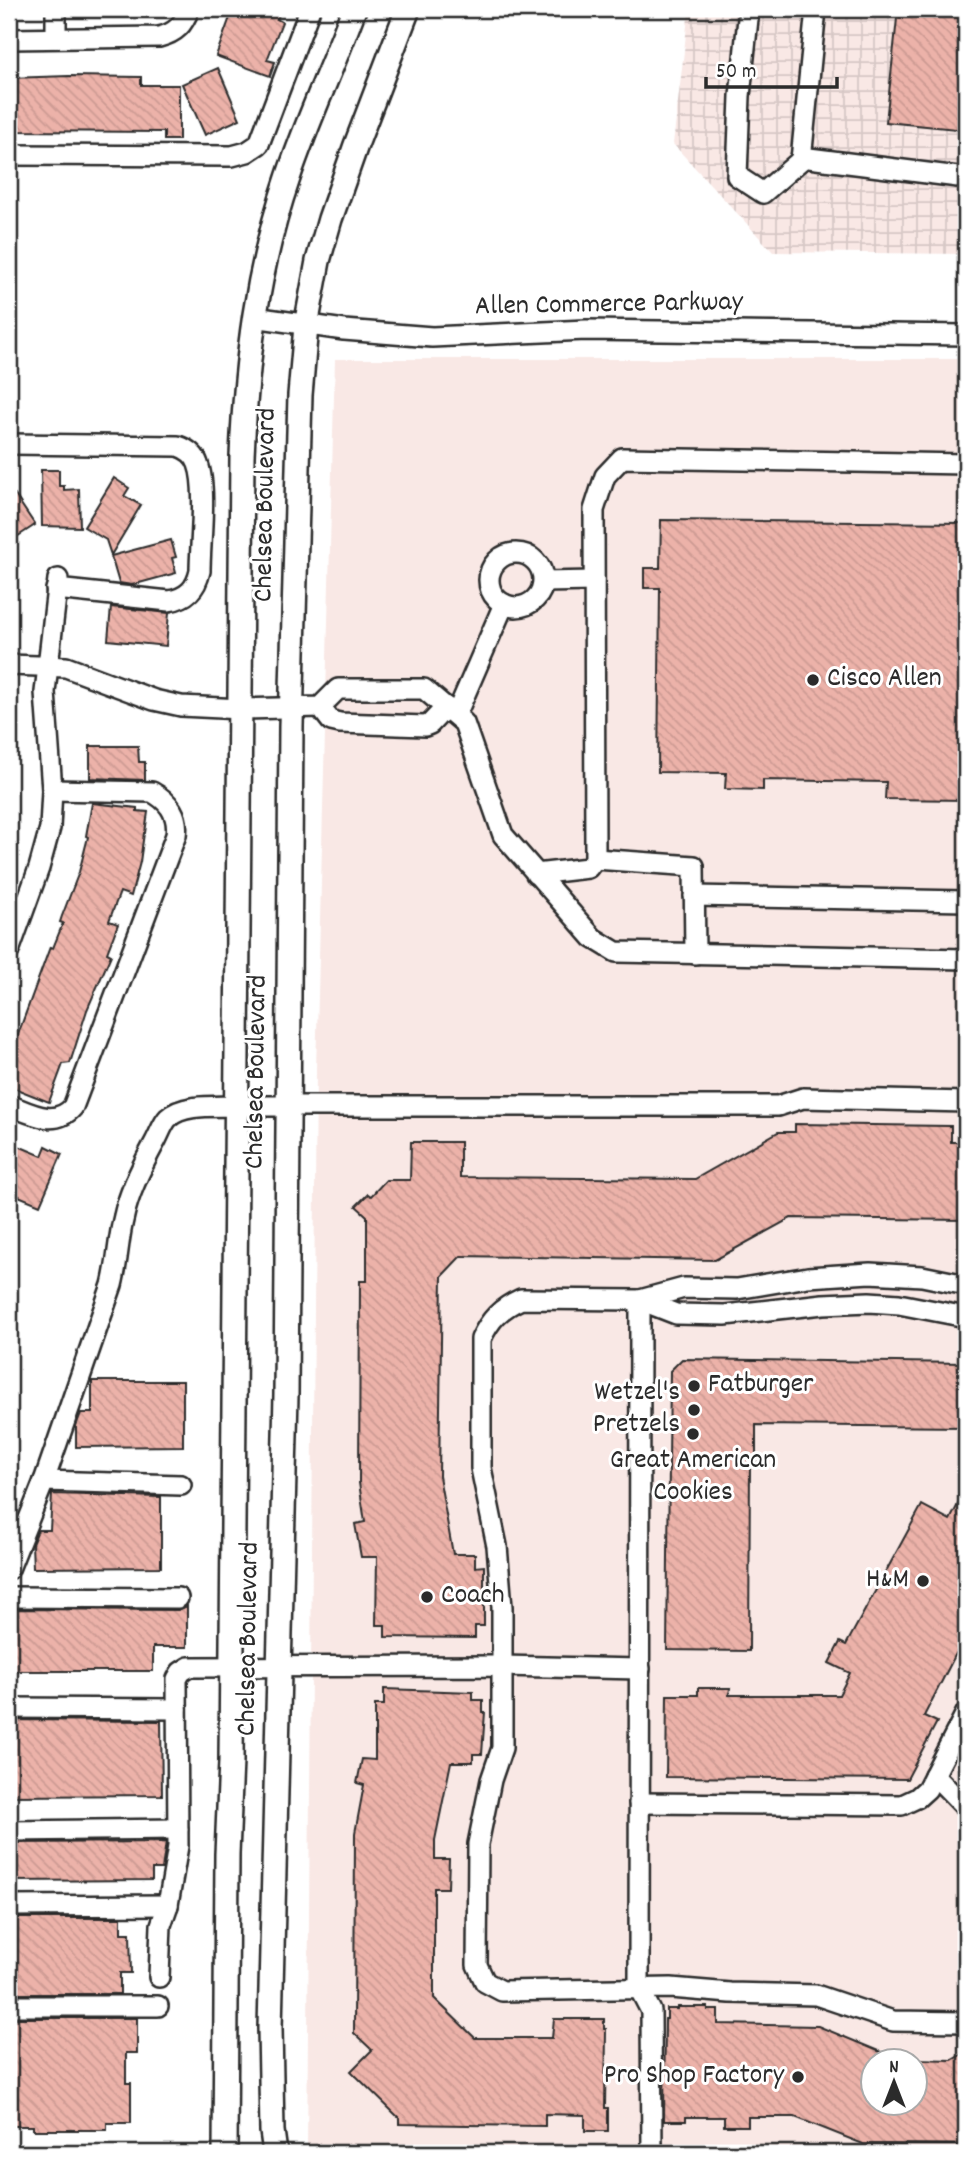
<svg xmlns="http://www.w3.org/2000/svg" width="975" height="2162" viewBox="0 0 975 2162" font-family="Dekko,sans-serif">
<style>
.built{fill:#f9e8e5;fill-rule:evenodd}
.industrial{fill:url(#industrial-grid)}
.building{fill:url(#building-back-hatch);stroke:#2b2b2b;stroke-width:2}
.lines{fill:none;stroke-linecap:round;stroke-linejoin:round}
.minor-casing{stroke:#2b2b2b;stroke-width:24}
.major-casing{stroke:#2b2b2b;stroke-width:28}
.minor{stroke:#fff;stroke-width:19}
.major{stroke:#fff;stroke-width:23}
.poi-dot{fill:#2b2b2b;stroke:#fff;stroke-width:2.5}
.labels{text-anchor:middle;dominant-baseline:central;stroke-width:6;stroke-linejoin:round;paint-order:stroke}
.street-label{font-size:28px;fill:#2b2b2b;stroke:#fff}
.poi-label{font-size:28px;fill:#2b2b2b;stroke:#fff;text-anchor:start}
</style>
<defs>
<pattern id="industrial-grid" width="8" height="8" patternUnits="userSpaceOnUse" patternTransform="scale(1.75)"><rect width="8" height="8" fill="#f9e8e5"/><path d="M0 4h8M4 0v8" fill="none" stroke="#d6c7c5"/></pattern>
<pattern id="building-back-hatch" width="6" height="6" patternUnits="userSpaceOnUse" patternTransform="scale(1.75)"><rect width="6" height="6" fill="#ecb2a9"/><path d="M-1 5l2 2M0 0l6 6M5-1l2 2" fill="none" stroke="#cb9992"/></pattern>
</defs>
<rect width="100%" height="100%" fill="#fff"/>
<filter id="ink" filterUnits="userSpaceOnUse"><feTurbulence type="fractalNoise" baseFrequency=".0143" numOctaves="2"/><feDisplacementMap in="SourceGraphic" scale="14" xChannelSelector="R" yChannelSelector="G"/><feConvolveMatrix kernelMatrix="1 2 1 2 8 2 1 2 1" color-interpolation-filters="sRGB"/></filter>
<g filter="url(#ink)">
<path class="built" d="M335,359H966V2153H307L316,1070ZM874,2060H916V2102H874Z"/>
<polygon class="industrial" points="689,9 966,9 966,254 773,252 673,144"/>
<g class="building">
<polygon points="233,9 282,9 277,19 282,22 267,60 275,62 270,76 216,56"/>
<polygon points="898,9 966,9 966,130 886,122"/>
<polygon points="218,68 240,119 205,135 182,84"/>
<polygon points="69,76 141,77 141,85 179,85 179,140 164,140 164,132 9,131 9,78"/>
<polygon points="41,470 59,470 59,486 64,486 64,490 79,489 80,527 42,526"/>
<polygon points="114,478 129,488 124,496 141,505 111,555 106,540 84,527"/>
<polygon points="9,486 35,525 9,542"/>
<polygon points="661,520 966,523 966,800 885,799 886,782 763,780 763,790 725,789 726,773 658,772 660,588 644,588 644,568 660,568"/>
<polygon points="171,540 176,557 172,558 176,573 132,585 119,583 111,556"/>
<polygon points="111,607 169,613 166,646 108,640"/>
<polygon points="90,746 138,746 139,762 145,762 145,780 90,778"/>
<polygon points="92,803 137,808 137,811 148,812 145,833 144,833 140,862 131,896 120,892 109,921 118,924 107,953 111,955 87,1010 70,1063 63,1064 49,1102 9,1086 9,1059 50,947 53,948 63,923 60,922 62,916 79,872 88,837 86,836"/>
<polygon points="795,1124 951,1126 951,1142 966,1142 966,1220 791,1218 715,1260 461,1256 442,1276 439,1476 453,1554 475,1554 475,1567 484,1566 484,1626 475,1626 475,1638 385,1637 385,1625 376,1625 377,1557 361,1557 355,1524 365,1522 359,1483 360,1281 367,1281 367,1216 356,1206 368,1194 371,1196 386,1180 410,1180 411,1142 460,1142 460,1177 695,1179 778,1132 795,1132"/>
<polygon points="9,1142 42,1156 46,1146 62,1154 40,1205 9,1192"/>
<polygon points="682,1359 966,1363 966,1427 756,1425 756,1461 750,1461 749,1651 667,1650 670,1371"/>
<polygon points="92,1381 183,1381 183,1446 76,1447 76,1426 81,1413 92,1413"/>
<polygon points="966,1489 966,1634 924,1716 937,1722 907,1779 666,1777 667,1695 698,1695 698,1688 730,1688 729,1695 839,1695 850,1673 829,1663 840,1642 846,1645 922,1505 950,1520"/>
<polygon points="52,1494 161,1497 161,1567 33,1568 32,1544 38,1530 50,1530"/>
<polygon points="187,1606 187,1647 153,1647 153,1671 9,1671 9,1609 178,1610"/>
<polygon points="384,1689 473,1692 473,1700 483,1700 483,1712 485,1712 482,1754 473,1754 473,1762 451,1762 435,1840 435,1859 449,1859 448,1888 434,1888 434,1998 475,2038 552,2038 554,2019 604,2019 604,2029 606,2029 605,2108 608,2108 608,2131 585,2131 585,2115 545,2114 545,2126 399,2124 399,2118 351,2071 372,2050 354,2033 355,1833 364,1785 357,1783 362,1759 375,1760 375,1705 384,1705"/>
<polygon points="9,1720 161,1721 162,1795 9,1796"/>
<polygon points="166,1842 162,1869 152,1869 152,1880 9,1881 9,1843"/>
<polygon points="9,1918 121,1918 121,1933 130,1933 131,1973 120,1973 120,1994 9,1994"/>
<polygon points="678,2007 708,2007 708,2010 718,2010 718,2024 818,2026 900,2060 873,2061 873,2103 915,2103 915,2059 952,2060 966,2052 966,2145 863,2144 795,2117 748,2117 748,2126 724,2126 724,2117 686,2117 686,2121 664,2121 665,2019 667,2019 667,2009 678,2009"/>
<polygon points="9,2018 137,2018 137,2053 126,2053 126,2083 131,2083 131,2123 107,2123 107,2130 33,2130 33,2126 9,2126"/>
</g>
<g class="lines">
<g class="minor-casing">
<g id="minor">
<polyline points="56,9 56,38"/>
<polyline points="749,9 740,96 737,176 763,193 801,160 816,9"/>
<path d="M9,39L159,37C176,33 183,25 189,9"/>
<polyline points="9,155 232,156 247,152 259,144 310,9"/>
<polyline points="801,157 966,178"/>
<polyline points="254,317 344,330 432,337 586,330 966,335"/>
<path d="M9,444L178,446C187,449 195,455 198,464C207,487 200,544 200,571C196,589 187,598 169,601L56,589"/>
<circle cx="516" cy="580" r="27"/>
<polyline points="544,582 594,581"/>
<polyline points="9,665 66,667 154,700 181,706 241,709 320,707 338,689 424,689 464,723 503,835 593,938 616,952 966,959"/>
<polyline points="320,707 331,721 340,723 425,726 430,724 446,707"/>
<polyline points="456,715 504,604"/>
<polyline points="595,859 694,866 695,954"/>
<polyline points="536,874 588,868 595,859 594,510 605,476 622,458 966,464"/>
<polyline points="694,896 966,901"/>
<polyline points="9,951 39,868 50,828 52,790 45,692 58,579"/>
<path d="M9,1105C30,1113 55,1128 73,1107L176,835C179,816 169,801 152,792L52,790"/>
<path d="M966,1285L922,1276L870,1273L808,1277L737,1289L684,1288L640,1300L521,1299C501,1308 490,1319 481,1339V1468L497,1546L502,1607V1748L491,1780L478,1844L477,1965L485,1982L502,1991L671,1988L730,1993L816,1995L893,2021L966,2022"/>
<polyline points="640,1300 639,1988 651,2011 652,2153"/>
<polyline points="640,1300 676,1314 725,1315 823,1304 869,1302 899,1304 966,1317"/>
<polyline points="44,1481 181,1485"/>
<path d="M9,1569L44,1481L112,1285C118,1262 118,1239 124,1216C129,1191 143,1164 155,1142C159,1135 163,1123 168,1118C184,1103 217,1107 236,1106H778L803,1098L966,1102"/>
<polyline points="9,1597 178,1598"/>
<polyline points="9,1708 177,1709"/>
<polyline points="934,1775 966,1808"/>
<polyline points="639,1803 902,1805 917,1798 927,1789 966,1713"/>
<polyline points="9,1831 178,1829"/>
<polyline points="9,1906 168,1905"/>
<polyline points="159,1977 161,1925 168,1905 178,1846 177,1679 181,1672 189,1667 501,1666 640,1669"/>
<polyline points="9,2006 158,2006"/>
</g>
</g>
<g class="major-casing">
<g id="major">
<path d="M225,2153L227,1854L231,1761L242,456C246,361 257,268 288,178C307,121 333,66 354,9"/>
<polyline points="275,2153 272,2131 270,2028 286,1395 291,726 300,395 306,326 318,261 330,219 356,145 408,9"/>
</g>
</g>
<use href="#minor" class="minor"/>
<use href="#major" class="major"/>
</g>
</g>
<g class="poi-dot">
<circle cx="813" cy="680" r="7"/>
<circle cx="694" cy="1386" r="7"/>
<circle cx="694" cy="1410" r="7"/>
<circle cx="693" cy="1434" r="7"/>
<circle cx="923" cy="1581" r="7"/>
<circle cx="427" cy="1597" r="7"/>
<circle cx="798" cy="2077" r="7"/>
</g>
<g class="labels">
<g class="street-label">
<text transform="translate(609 306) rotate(-1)">Allen Commerce Parkway</text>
<text transform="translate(267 505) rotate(-89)">Chelsea Boulevard</text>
<text transform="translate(258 1072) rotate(-89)">Chelsea Boulevard</text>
<text transform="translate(250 1639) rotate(-89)">Chelsea Boulevard</text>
</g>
<g class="poi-label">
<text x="827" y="680">Cisco Allen</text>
<text x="708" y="1386">Fatburger</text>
<text x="680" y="1394" text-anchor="end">Wetzel's<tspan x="680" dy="32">Pretzels</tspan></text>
<text x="693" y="1462" text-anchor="middle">Great American<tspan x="693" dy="32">Cookies</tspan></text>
<text x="909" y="1581" text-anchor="end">H&amp;M</text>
<text x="441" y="1597">Coach</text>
<text x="784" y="2077" text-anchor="end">Pro Shop Factory</text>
</g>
</g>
<rect width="975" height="2162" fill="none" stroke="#fff" stroke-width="35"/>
<rect x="18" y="18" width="940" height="2127" fill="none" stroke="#2b2b2b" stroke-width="2.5" filter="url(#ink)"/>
<g transform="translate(894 2082)"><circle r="33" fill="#ffffff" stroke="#aaaaaa" stroke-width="2"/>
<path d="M0-5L12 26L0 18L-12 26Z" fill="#2b2b2b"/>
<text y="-10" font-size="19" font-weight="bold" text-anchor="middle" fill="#2b2b2b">N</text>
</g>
<path d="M706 77v10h131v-10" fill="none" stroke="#2b2b2b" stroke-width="3.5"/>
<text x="716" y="77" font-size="21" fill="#2b2b2b" stroke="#ffffff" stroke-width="5" paint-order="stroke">50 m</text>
</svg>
